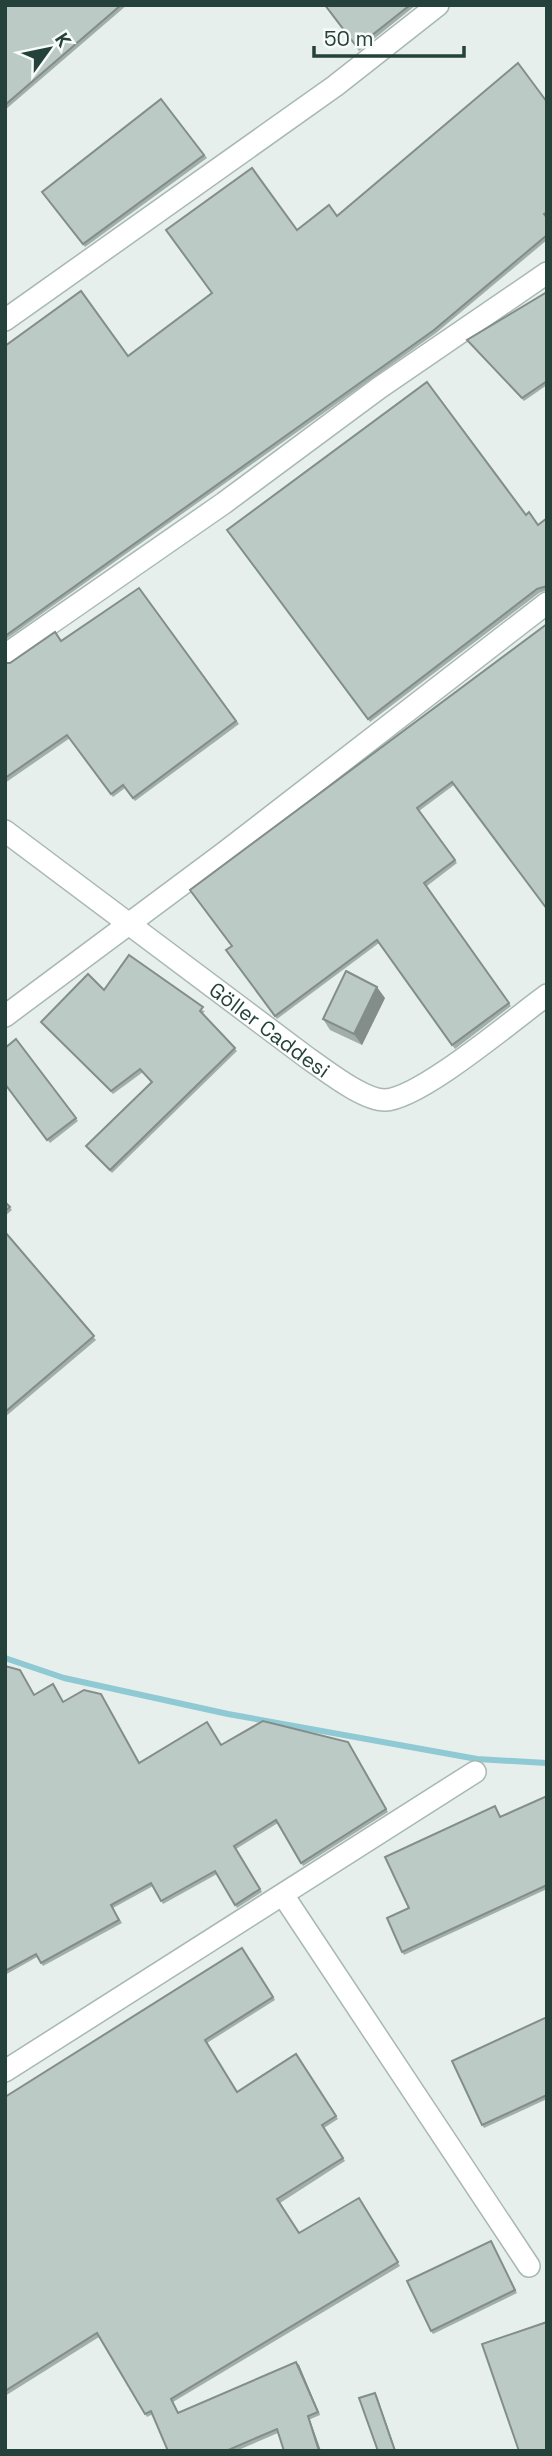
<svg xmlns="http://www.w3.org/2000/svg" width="552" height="2456" viewBox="0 0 552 2456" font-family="'Space Grotesk',sans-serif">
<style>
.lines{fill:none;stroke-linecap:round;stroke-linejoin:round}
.stream{stroke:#8ec9d4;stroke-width:6}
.street-casing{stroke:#a8b8b2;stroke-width:24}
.street{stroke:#fff;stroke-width:21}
.wall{fill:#a1aea9}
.shaded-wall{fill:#838d89}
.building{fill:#bbcac4;stroke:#838d89;stroke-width:2}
.labels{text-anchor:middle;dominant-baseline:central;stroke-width:5;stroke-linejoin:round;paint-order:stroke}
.street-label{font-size:21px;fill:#24423a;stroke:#f7fbf9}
</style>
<rect width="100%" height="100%" fill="#e6efeb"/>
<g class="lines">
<polyline class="stream" points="5,1658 64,1678 228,1714 477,1759 547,1763"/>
<g class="street-casing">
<g id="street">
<polyline points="5,320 335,86 438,5"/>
<polyline points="5,655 224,503 379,388 547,273"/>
<path id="s1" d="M5,831L309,1059C327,1071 363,1100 385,1100C420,1099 514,1019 547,995"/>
<polyline points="5,1016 224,853 547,603"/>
<polyline points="283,1895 529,2266"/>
<polyline points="5,2071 475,1772"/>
</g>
</g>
<use href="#street" class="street"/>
</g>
<g class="wall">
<polygon points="7,5 127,5 5,110 5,7"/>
<polygon points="324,5 416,5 359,51"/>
<polygon points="161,99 207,158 85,247 42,192"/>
<polygon points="547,102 547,240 436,333 5,640 5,346 128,356 297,230 337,216"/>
<polygon points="547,292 547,385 524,401 467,340"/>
<polygon points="526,515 538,525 547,518 547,590 539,593 370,722 227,530"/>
<polygon points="139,588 239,724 135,801 125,788 113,797 70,738 5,783 5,663 10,663 61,641"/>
<polygon points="547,624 454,785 419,811 457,863 427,886 511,1006 455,1049 379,943 277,1019 226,950 232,946"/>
<polygon points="104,990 205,1011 202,1014 237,1051 112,1173 86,1146 151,1082 143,1072 113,1094 41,1022"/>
<polygon points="385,998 362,1045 330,1030 323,1019"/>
<polygon points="16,1039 78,1121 50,1143 5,1084"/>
<polygon points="5,1202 12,1210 5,1216"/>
<polygon points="5,1232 96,1340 5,1417"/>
<polygon points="5,1666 34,1695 63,1701 140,1762 221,1744 348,1742 388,1812 303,1866 278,1823 236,1849 262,1892 237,1908 217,1874 163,1904 153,1886 113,1908 122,1923 43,1966 37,1957 5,1975"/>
<polygon points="547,1796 547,1889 404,1955 402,1952 409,1908 495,1806 501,1817"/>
<polygon points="242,1948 275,2000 207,2043 237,2092 296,2054 338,2119 324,2128 345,2161 280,2203 299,2233 359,2198 400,2266 173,2402 178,2412 299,2365 320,2415 236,2451 168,2451 153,2414 147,2417 145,2414 99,2337 5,2396 5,2097"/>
<polygon points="547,2017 547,2099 484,2128 482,2125"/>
<polygon points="491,2241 517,2293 433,2334 431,2331"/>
</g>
<g class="shaded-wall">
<polygon points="377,987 385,998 362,1045 354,1034"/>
<polygon points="296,2362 299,2365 320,2415 318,2412"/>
<polygon points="375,2393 377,2396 396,2451 395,2451"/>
<polygon points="308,2416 310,2420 321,2451 319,2451"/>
</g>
<g class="building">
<polygon points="7,5 121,5 5,105 5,7"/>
<polygon points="325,5 410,5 357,47"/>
<polygon points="518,63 547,102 547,212 544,214 547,218 547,235 434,330 5,636 5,346 81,291 128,356 212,293 166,230 252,168 297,230 329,205 337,216"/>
<polygon points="161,99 204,155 83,244 42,192"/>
<polygon points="547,292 547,381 522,398 467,340"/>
<polygon points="427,382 526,515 529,512 538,525 547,518 547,586 537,589 368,719 227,530"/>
<polygon points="139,588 236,721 133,798 123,785 111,794 67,735 5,778 5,663 10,663 55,632 61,641"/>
<polygon points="547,624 547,909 452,782 417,808 455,860 424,883 509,1003 452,1045 377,940 275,1016 226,950 232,946 190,890"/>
<polygon points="129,955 203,1007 200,1011 235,1048 110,1170 86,1146 152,1082 140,1069 111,1091 41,1022 88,974 104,990"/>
<polygon points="346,971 377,987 354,1034 323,1019"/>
<polygon points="16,1039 76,1118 47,1140 5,1084 5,1048"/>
<polygon points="5,1202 10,1207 5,1211"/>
<polygon points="5,1232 94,1336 5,1412"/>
<polygon points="5,1666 20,1670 34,1695 53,1684 63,1702 84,1690 101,1694 139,1763 207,1722 221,1745 263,1721 348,1742 386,1809 301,1863 276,1820 234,1846 260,1889 235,1905 215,1871 161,1901 151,1883 111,1905 119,1920 41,1963 36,1954 5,1971"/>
<polygon points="547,1796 547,1885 402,1952 387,1918 409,1908 385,1857 495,1806 500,1817"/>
<polygon points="242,1948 273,1997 205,2040 237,2092 296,2054 336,2116 322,2125 343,2158 277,2199 299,2233 359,2198 398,2262 171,2399 178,2413 296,2362 318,2412 308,2416 319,2451 284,2451 277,2429 228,2450 229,2451 168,2451 151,2411 145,2414 97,2333 5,2391 5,2097"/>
<polygon points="547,2017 547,2095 482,2125 452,2061"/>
<polygon points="491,2241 515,2290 431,2331 407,2281"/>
<polygon points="547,2322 547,2451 519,2451 482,2344"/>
<polygon points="375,2393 395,2451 378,2451 359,2398"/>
</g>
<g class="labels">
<g class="street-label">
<text stroke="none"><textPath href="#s1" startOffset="331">Göller Caddesi</textPath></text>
</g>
</g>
<rect width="552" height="2456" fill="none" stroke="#24423a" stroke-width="14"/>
<g transform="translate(49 49) rotate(57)" stroke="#f7fbf9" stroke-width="5" paint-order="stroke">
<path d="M0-5L12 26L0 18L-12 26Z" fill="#24423a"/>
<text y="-10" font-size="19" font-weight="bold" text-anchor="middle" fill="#24423a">K</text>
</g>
<path d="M314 46v10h150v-10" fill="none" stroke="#24423a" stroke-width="3.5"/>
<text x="324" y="46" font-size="21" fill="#24423a" stroke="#f7fbf9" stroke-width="5" paint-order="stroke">50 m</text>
</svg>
